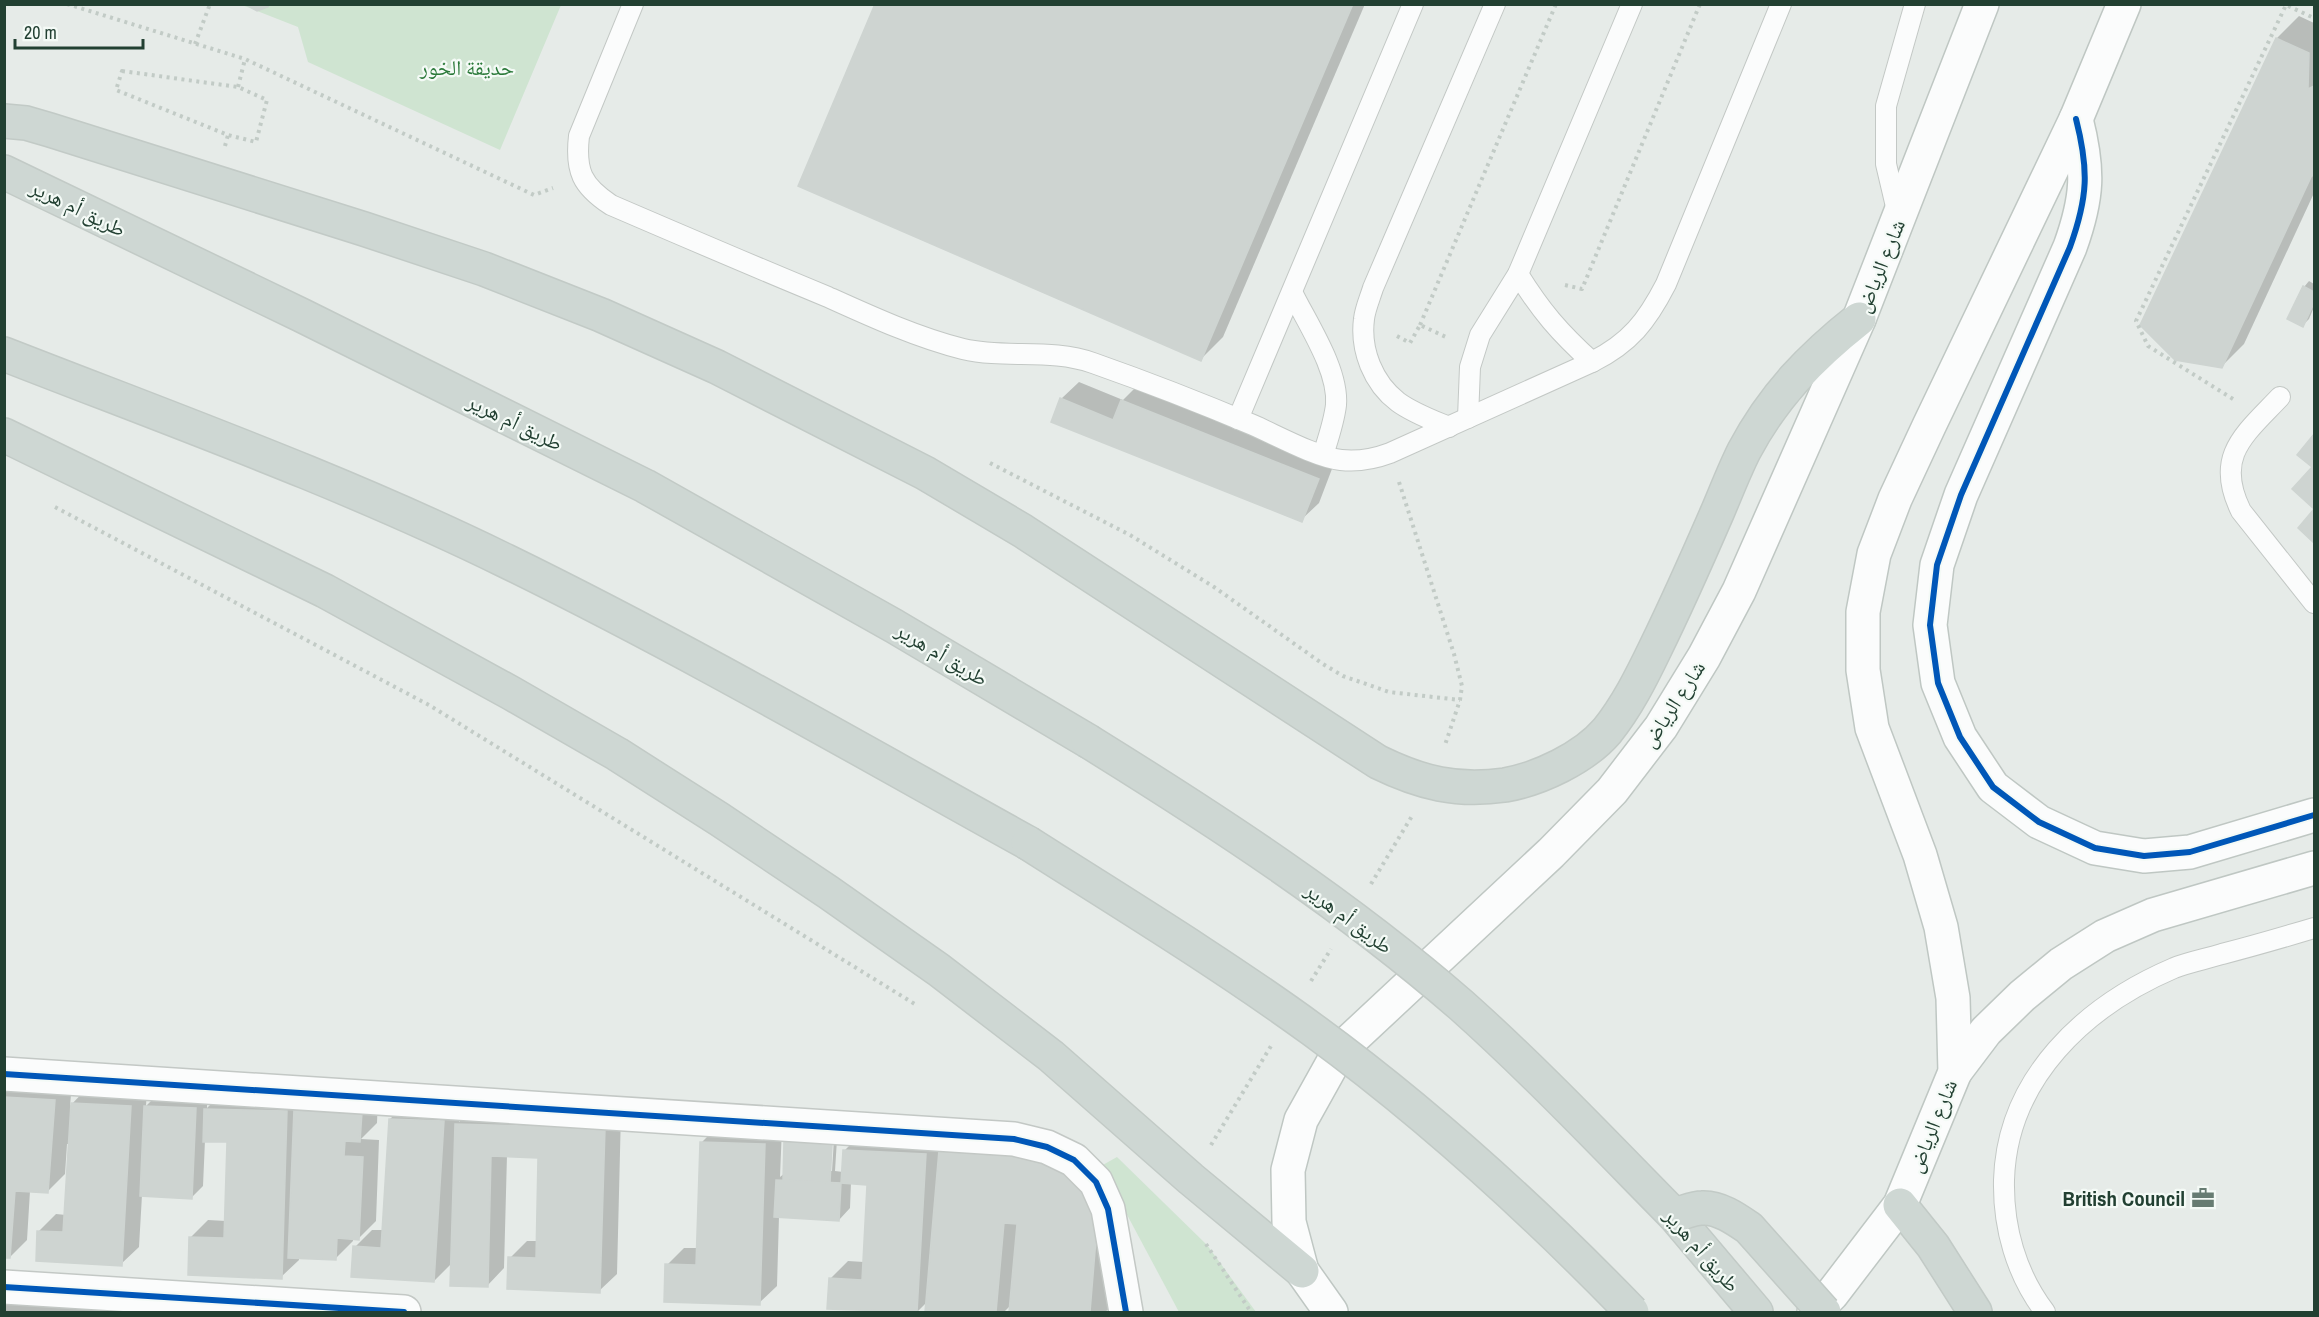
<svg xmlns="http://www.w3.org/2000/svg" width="2319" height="1317" viewBox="0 0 2319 1317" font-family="'Archivo Narrow','Noto Naskh Arabic',sans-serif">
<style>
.green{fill:#cfe4d1}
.shadow{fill:#0003}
.building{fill:#ced4d1;stroke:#ced4d1;stroke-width:1.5}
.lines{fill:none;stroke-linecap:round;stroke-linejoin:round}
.lane-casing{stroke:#c3c8c5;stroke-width:22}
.street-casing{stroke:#c3c8c5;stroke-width:36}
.secondary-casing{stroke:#bfc7c3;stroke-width:36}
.primary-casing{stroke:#c2cac6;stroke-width:36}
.path{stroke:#c2cbc6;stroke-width:4;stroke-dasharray:3 4.5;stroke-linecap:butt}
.lane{stroke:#fbfcfc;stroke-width:20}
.street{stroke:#fbfcfc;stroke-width:33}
.secondary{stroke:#fbfcfc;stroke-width:33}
.primary{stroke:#ced7d3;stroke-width:33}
.primary-bridge-casing{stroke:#c2cac6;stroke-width:36;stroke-linecap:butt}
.primary-bridge{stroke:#ced7d3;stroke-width:33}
.cycleway-casing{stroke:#f4faf6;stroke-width:10}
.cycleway{stroke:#0057b8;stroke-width:6}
.labels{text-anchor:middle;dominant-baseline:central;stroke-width:4.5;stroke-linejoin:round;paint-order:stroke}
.park-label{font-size:21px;fill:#2a7939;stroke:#f4faf6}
.street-label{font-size:21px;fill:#224032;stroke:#f4faf6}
.poi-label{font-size:21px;font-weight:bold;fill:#224032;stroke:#f4faf6;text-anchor:end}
</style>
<rect width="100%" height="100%" fill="#e6ebe8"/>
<g class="green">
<polygon points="242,5 561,5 500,150 308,62 298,27"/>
<polygon points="1117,1157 1207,1245 1256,1312 1179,1312 1101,1166"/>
</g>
<g class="shadow">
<polygon points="877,4 1365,4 1223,337 1201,359"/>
<polygon points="2299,16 2314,23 2314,193 2244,344 2222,366 2277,38"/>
<polygon points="2309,281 2314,284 2314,307 2309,319 2303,325 2304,287"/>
<polygon points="1079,382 1123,400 1140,383 1335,461 1319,503 1301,520 1061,399"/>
<polygon points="2314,437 2314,507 2294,489 2314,467 2299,454"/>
<polygon points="4,1079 72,1083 70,1106 89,1086 147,1089 146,1106 157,1095 207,1097 207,1108 223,1092 378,1095 377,1123 361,1139 379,1140 376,1221 359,1238 353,1238 353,1241 336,1258 299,1257 299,1260 281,1277 191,1237 208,1220 226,1221 229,1141 205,1140 203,1186 192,1197 142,1195 139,1247 121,1264 39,1231 56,1214 66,1215 70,1144 67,1144 65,1174 47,1192 30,1191 27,1240 10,1257 4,1257"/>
<polygon points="408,1102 460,1104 459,1122 474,1107 621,1112 617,1274 599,1291 510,1258 527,1241 537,1241 540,1156 507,1155 504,1268 487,1286 453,1262 434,1281 355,1247 372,1230 384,1230 390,1119"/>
<polygon points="719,1125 782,1127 780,1177 785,1173 786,1142 792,1136 831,1139 829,1171 832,1171 834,1139 837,1139 835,1171 843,1172 845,1150 862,1133 962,1128 1068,1138 1099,1160 1114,1181 1119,1204 1110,1308 1105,1312 1011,1312 1012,1304 1004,1312 927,1312 927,1302 917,1312 829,1308 831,1278 848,1261 864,1262 868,1183 851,1182 850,1208 839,1220 779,1216 777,1286 759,1303 667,1265 684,1248 698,1248 702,1142"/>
<polygon points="4,1295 137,1306 136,1312 140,1312 4,1312"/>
</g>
<g class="building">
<polygon points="245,4 269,4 268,7 257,11"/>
<polygon points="875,4 1353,4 1201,361 798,186"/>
<polygon points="2276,38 2309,53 2308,89 2314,86 2314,177 2312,175 2222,368 2175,360 2140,325"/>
<polygon points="2303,286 2314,292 2314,303 2303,327 2287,319"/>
<polygon points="1060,398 1113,420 1121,400 1319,479 1302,522 1051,422"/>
<polygon points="2314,434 2314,509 2292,489 2312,467 2297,455"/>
<polygon points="2314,509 2314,543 2298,528"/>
<polygon points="4,1097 55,1100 48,1193 15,1191 10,1258 4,1258"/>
<polygon points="71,1103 131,1106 122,1266 36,1261 37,1231 63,1232"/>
<polygon points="144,1106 196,1108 192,1199 140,1196"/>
<polygon points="204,1109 287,1111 282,1279 188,1275 189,1237 224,1238 227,1142 203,1142"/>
<polygon points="294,1109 362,1112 360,1142 345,1141 344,1156 363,1157 359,1240 337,1238 336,1260 288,1258"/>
<polygon points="389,1119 444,1121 434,1282 351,1277 353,1246 381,1248"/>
<polygon points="455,1124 605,1128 600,1293 507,1289 508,1257 536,1258 538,1158 491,1156 488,1287 450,1286"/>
<polygon points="784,1141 832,1144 830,1183 783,1180"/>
<polygon points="700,1142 765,1144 760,1305 664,1302 665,1264 696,1265"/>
<polygon points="843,1150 926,1154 917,1312 827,1309 829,1278 862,1280 867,1185 841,1183"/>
<polygon points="939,1150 1045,1159 1076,1183 1092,1203 1097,1227 1090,1312 1009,1312 1017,1224 1004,1223 996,1312 925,1312"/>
<polygon points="776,1180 841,1183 839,1221 774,1217"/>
</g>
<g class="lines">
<g class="lane-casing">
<g id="lane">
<path d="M633,4L579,136C575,171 582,186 611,205C683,236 755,267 828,297C870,316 918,338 963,349C1006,359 1051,348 1093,363C1147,382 1201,403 1253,425C1278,436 1316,457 1341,460C1359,462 1374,459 1390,453L1592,362C1630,343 1647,321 1666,284L1781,4"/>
<polyline points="1898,215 1886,164 1886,106 1915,4"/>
<path d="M1518,274C1541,311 1559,332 1592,362"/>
<path d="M1292,292C1307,323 1339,370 1336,405C1334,422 1328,439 1323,455"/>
<path d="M2280,397C2244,435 2214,456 2241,511L2314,603"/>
<polyline points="1468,418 1470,367 1480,335 1518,274 1632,4"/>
<polyline points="1238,419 1413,4"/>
<path d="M1449,427C1432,420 1413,413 1398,402C1373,383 1360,350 1364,319C1365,309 1370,298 1373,288L1495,4"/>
<path d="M2045,1312C2016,1274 2003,1227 2004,1180C2007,1078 2085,1006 2174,968C2189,962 2206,959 2222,954C2253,946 2284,937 2314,928"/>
</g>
</g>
<g class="street-casing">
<g id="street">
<polyline points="4,1074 1014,1139 1047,1147 1074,1160 1096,1182 1108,1209 1126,1312"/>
<polyline points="4,1287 404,1312"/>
</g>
</g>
<g class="secondary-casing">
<g id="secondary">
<path d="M2076,119C2089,170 2088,197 2070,247L1961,495L1937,565L1930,625L1938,683L1960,737L1993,787L2039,822L2095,848L2144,856L2190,852L2314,815"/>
<polyline points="1955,1072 1986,1031 2022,996 2061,964 2105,936 2153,915 2314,868"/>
<polyline points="1331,1312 1302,1271 1289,1222 1288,1170 1301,1120 1340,1050 1551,853 1612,791 1661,727 1704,657 1739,591 1859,319 1982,4"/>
<polyline points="1814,1312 1832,1294 1900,1205 1955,1072 1953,998 1941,927 1920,855 1872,728 1863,670 1863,612 1874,554 1895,499 1929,426 2076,119 2124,4"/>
</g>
</g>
<g class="primary-casing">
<g id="primary">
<path d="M4,121L26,123L50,130L364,229L484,269L601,315L717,367L925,473L1023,531L1378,762C1421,783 1457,792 1505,785C1539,779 1584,758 1607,731C1627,706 1641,678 1655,649C1677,604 1697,559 1717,513C1726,492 1734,471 1744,451C1773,396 1811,357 1859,319"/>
<polyline points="4,172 301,315 645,486 894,626 1088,741"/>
<path d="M4,354C173,420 343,481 506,561C684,648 855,747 1028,843"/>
<polyline points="4,435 325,591 511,693 617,754 719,819 828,892 939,970 1051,1056 1191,1179 1302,1271"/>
<polyline points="1900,1205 1933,1246 1975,1312"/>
<polyline points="1674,1215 1756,1312"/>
</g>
</g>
<g class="path">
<polyline points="67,4 245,59 534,195 553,188"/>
<polyline points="195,44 210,4"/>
<polygon points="122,71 238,87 267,100 256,142 228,135 116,90"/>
<polyline points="238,87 245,59"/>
<polyline points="225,146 228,135"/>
<polyline points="1565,285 1582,289 1700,4"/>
<polyline points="1420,325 1556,4"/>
<polyline points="1397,336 1410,343 1420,325 1446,337"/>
<polyline points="2233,399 2148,346 2136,321 2286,5 2314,18"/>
<polyline points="990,463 1130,535 1214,587 1323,664 1343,676 1389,692 1460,700"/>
<polyline points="1399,482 1454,654 1462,686 1460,700 1445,745"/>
<polyline points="55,507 429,705 918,1006"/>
<polyline points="1371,884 1412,816"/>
<polyline points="1311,981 1331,949"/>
<polyline points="1211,1145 1271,1046"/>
<polyline points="1206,1244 1251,1312"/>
</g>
<use href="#lane" class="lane"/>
<use href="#street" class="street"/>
<use href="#secondary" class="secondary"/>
<use href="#primary" class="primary"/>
<g class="primary-bridge-casing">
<g id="primary-bridge">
<path d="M1088,741C1217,821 1346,905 1461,1005C1535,1071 1604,1144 1674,1215C1683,1213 1693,1208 1702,1208C1719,1207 1736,1219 1749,1228L1824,1312"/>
<path d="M1028,843C1124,904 1221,963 1313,1030C1428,1114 1533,1210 1632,1312"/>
</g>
</g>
<use href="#primary-bridge" class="primary-bridge"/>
<g class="cycleway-casing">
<g id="cycleway">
<path d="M2076,119C2089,170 2088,197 2070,247L1961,495L1937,565L1930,625L1938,683L1960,737L1993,787L2039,822L2095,848L2144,856L2190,852L2314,815"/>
<polyline points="4,1074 1014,1139 1047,1147 1074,1160 1096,1182 1108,1209 1126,1312"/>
<polyline points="4,1287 404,1312"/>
</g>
</g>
<use href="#cycleway" class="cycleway"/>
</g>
<defs>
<g id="office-bare" transform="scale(1.8)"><path d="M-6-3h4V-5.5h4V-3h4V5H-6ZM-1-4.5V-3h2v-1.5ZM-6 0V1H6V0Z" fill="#677c72" stroke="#f4faf6" stroke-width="2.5" paint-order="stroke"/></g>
</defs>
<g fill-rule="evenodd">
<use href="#office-bare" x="2203" y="1198"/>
</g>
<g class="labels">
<g class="park-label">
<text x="467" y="67">حديقة الخور</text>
</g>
<g class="street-label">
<text transform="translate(78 208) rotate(26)">طريق أم هرير</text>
<text transform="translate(1880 266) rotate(-68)">شارع الرياض</text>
<text transform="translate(515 422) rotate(26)">طريق أم هرير</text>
<text transform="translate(942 654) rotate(31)">طريق أم هرير</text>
<text transform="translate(1673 704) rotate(-57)">شارع الرياض</text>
<text transform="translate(1349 918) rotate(37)">طريق أم هرير</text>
<text transform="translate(1932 1126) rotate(-68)">شارع الرياض</text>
<text transform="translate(1702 1250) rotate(49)">طريق أم هرير</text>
</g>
<g class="poi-label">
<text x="2185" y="1198">British Council</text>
</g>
</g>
<rect width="2319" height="1317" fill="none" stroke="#224032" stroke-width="12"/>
<path d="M15 39v9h128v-9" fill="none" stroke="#224032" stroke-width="3"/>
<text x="24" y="39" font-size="18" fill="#224032" stroke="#f4faf6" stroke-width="4.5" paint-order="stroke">20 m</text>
</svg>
